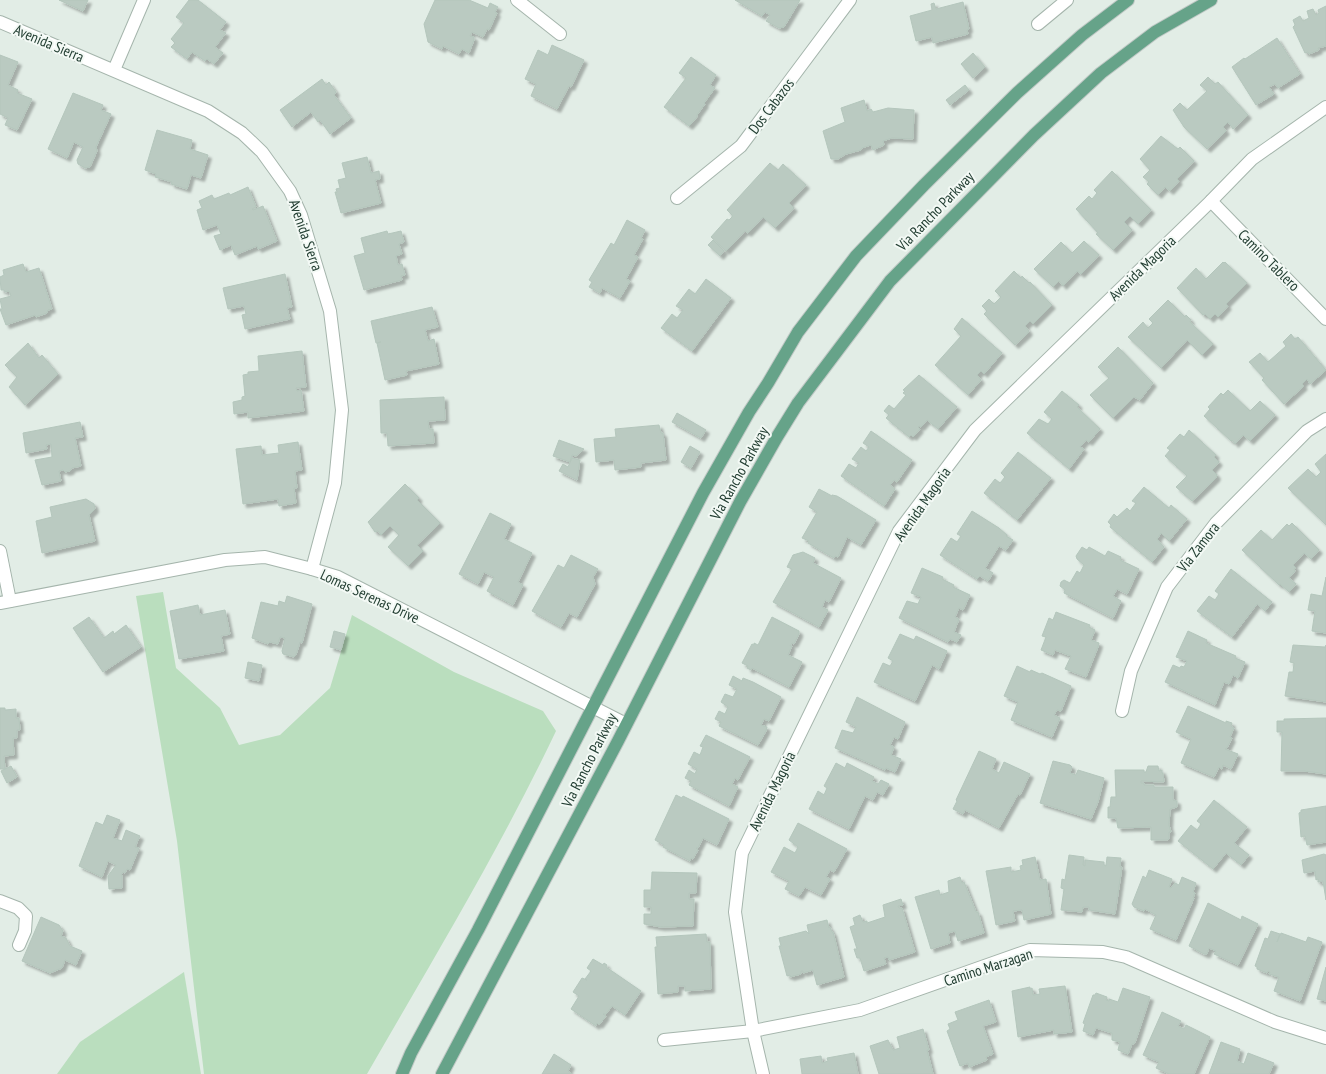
<svg xmlns="http://www.w3.org/2000/svg" width="1326" height="1074" viewBox="0 0 1326 1074" font-family="'PT Sans Narrow',sans-serif">
<style>
.green{fill:#badebe}
.building{fill:#bacac1;stroke:#b4c6bc;filter:url(#shadow)}
.lines{fill:none;stroke-linecap:round;stroke-linejoin:round}
.minor-casing{stroke:#a5b5ac;stroke-width:14}
.major-casing{stroke:#c1c9c6;stroke-width:14}
.minor{stroke:#fff;stroke-width:12}
.major{stroke:#66a389;stroke-width:12}
.labels{text-anchor:middle;dominant-baseline:central;stroke-width:4;stroke-linejoin:round;paint-order:stroke}
.street-label{font-size:15px;fill:#223e32;stroke:#f3f9f5}
</style>
<defs>
<filter id="shadow"><feDropShadow dx="3.5" dy="3.5" stdDeviation="1" flood-color="#0004"/></filter>
</defs>
<rect width="100%" height="100%" fill="#e2ede6"/>
<g class="green">
<path d="M163,592L176,668L220,708L239,745L280,735L330,688L352,615L454,672L543,711L556,731C500,849 432,961 367,1074H204L177,841L136,596Z"/>
<polygon points="184,972 201,1074 57,1074 80,1042"/>
</g>
<g class="building">
<polygon points="59,0 88,0 83,11"/>
<polygon points="189,0 198,0 226,22 220,30 226,33 215,47 223,53 214,64 207,59 205,61 192,52 187,59 171,47 175,43 171,39 184,23 176,17"/>
<polygon points="435,0 469,0 488,8 490,3 498,7 495,12 497,13 489,30 487,29 483,37 472,32 470,36 474,37 474,40 469,53 462,49 459,54 443,46 442,49 428,42 424,24"/>
<polygon points="735,0 800,0 784,27 779,28 766,21 770,15 765,12 762,16"/>
<polygon points="963,2 969,29 967,30 968,34 933,43 932,37 916,41 910,16 932,10 931,4 934,3 936,9"/>
<polygon points="1326,6 1326,46 1318,48 1319,50 1309,54 1308,52 1305,53 1293,27 1295,25 1293,20 1300,16 1303,21 1309,18 1307,11 1313,9 1316,15 1319,13 1318,10"/>
<polygon points="1277,38 1300,74 1278,88 1275,84 1269,87 1274,94 1256,105 1232,67 1244,58 1245,59"/>
<polygon points="552,45 584,60 571,87 569,86 557,109 531,96 536,84 525,79 538,50 548,55"/>
<polygon points="973,53 985,67 973,78 961,64"/>
<polygon points="0,55 18,62 8,85 18,90 17,93 32,99 17,130 5,125 8,118 0,114"/>
<polygon points="691,57 716,75 710,85 715,88 704,103 705,104 697,115 697,117 689,126 664,107 686,78 679,73"/>
<polygon points="1208,77 1215,84 1218,82 1248,115 1233,129 1228,122 1223,127 1226,131 1207,149 1184,127 1173,110 1180,103 1187,110 1207,91 1200,85"/>
<polygon points="322,79 326,85 329,82 336,92 334,95 351,118 330,134 320,120 318,122 311,112 292,127 280,110"/>
<polygon points="965,85 969,90 950,105 946,100"/>
<polygon points="73,93 103,105 101,110 111,114 96,147 97,151 90,167 85,168 78,164 77,160 83,147 74,142 67,158 48,149"/>
<polygon points="864,100 867,111 871,109 873,112 888,108 914,110 913,139 892,138 883,141 884,145 873,150 871,145 862,148 861,150 846,154 838,159 831,159 823,131 845,122 841,108"/>
<polygon points="157,130 192,140 190,149 208,155 201,178 191,175 187,189 171,184 172,182 155,177 156,174 145,170"/>
<polygon points="1161,136 1178,149 1180,147 1194,161 1177,179 1179,181 1170,191 1165,187 1158,195 1147,184 1149,182 1143,177 1150,170 1140,159"/>
<polygon points="367,157 371,173 379,171 380,179 375,180 381,203 341,213 335,192 337,192 336,189 340,188 338,180 346,178 342,163"/>
<polygon points="770,163 778,170 783,164 806,185 789,203 794,208 775,228 763,217 748,233 745,231 726,251 711,237 727,219 729,220 732,217 732,215 727,210"/>
<polygon points="1112,171 1151,210 1138,224 1130,216 1124,222 1132,230 1113,250 1096,234 1098,233 1076,209 1089,196 1092,199 1097,193 1094,190"/>
<polygon points="248,187 256,207 252,209 253,210 263,206 277,241 258,249 257,246 235,255 231,245 220,250 214,236 221,234 217,225 203,230 197,210 202,208 199,201 212,195 214,199 229,193 230,195"/>
<polygon points="627,220 645,230 641,238 643,239 634,255 638,257 626,279 630,281 620,298 602,288 600,293 589,287 592,282 589,280 611,243 614,245"/>
<polygon points="387,231 388,234 401,231 404,242 399,244 402,254 396,256 398,265 402,264 405,275 401,276 402,280 364,290 354,256 365,253 361,238"/>
<polygon points="713,240 724,251 720,256 708,245"/>
<polygon points="1084,241 1099,255 1081,274 1077,271 1063,286 1059,281 1053,287 1034,269 1061,242 1072,253"/>
<polygon points="1223,262 1224,263 1225,262 1247,283 1226,304 1228,306 1218,317 1215,314 1210,319 1205,314 1203,315 1177,288 1196,268 1206,279"/>
<polygon points="23,264 26,272 39,268 52,309 48,310 47,313 36,317 35,315 6,325 0,309 2,309 0,299 11,296 9,291 5,292 4,290 1,290 0,277 4,275 3,270"/>
<polygon points="1014,271 1021,278 1022,276 1029,283 1030,282 1052,305 1033,324 1030,321 1025,326 1029,331 1028,333 1015,345 984,314 987,311 982,306 989,299 994,304 1001,297 995,291"/>
<polygon points="285,274 292,307 287,308 290,319 245,329 242,315 246,314 244,306 228,309 223,288"/>
<polygon points="706,279 731,298 692,351 661,328 672,314 677,318 683,310 676,306 689,289 695,294"/>
<polygon points="1168,300 1185,317 1186,315 1191,320 1190,322 1213,344 1202,355 1187,340 1161,368 1128,337 1143,322 1148,328 1153,323 1149,319"/>
<polygon points="432,307 438,327 425,330 428,341 434,339 439,364 406,371 407,375 385,380 377,343 381,342 376,343 371,321"/>
<polygon points="962,318 1002,353 984,374 981,371 977,375 981,380 968,395 935,365 961,336 954,329"/>
<polygon points="1291,334 1295,339 1298,337 1326,370 1310,384 1307,379 1302,384 1304,386 1284,404 1262,380 1264,378 1249,362 1260,353 1268,362 1286,346 1283,342"/>
<polygon points="28,343 39,358 42,355 58,374 25,405 9,387 17,377 5,365"/>
<polygon points="1118,347 1153,383 1140,400 1134,397 1113,418 1090,395 1109,378 1098,367"/>
<polygon points="302,351 306,387 296,388 297,391 301,390 304,411 248,418 248,412 234,414 233,402 242,400 242,397 245,396 243,375 248,374 248,372 259,371 258,356"/>
<polygon points="919,375 957,407 938,429 927,420 921,427 919,426 918,427 920,429 913,437 911,435 909,437 886,418 889,415 884,411 889,405 894,409 906,395 903,393 905,391 903,390"/>
<polygon points="1228,390 1250,411 1260,401 1275,415 1250,441 1243,435 1235,444 1232,440 1231,441 1204,416 1210,409 1208,407 1221,393 1223,395"/>
<polygon points="1062,391 1079,405 1077,407 1100,429 1089,442 1086,440 1080,447 1084,449 1069,469 1027,433 1039,419 1048,424 1052,419 1044,412"/>
<polygon points="444,397 445,420 428,421 429,429 433,429 434,443 388,446 387,433 381,433 380,400"/>
<polygon points="677,413 706,430 701,438 672,422"/>
<polygon points="80,422 83,437 75,438 81,466 72,468 70,471 65,472 63,470 59,471 61,481 42,485 35,460 52,457 51,444 46,445 47,449 26,453 23,433"/>
<polygon points="659,425 661,433 663,433 666,460 641,463 641,467 615,470 614,460 596,462 594,439 616,437 615,429"/>
<polygon points="1189,430 1216,455 1214,457 1219,462 1212,470 1217,475 1216,478 1192,501 1176,487 1187,476 1165,456 1170,450 1167,448 1180,434 1184,437"/>
<polygon points="871,431 912,460 897,482 894,480 890,485 895,489 884,506 841,476 849,464 856,468 859,463 852,459 861,447 866,451 869,447 863,443"/>
<polygon points="559,440 584,449 576,456 572,455 570,462 553,456"/>
<polygon points="298,442 302,470 295,471 297,488 294,488 296,503 279,506 278,499 243,504 236,449 261,446 262,455 279,453 278,445"/>
<polygon points="690,446 700,452 691,468 681,462"/>
<polygon points="1018,452 1051,478 1017,520 984,493 995,479 1000,483 1005,477 1001,473"/>
<polygon points="1326,454 1326,525 1288,488 1308,469 1316,477 1321,472 1315,464"/>
<polygon points="572,458 580,460 577,480 559,471 563,464 568,467"/>
<polygon points="405,484 419,498 417,500 440,523 417,545 423,551 408,566 388,547 399,535 390,526 381,535 378,531 375,532 368,522"/>
<polygon points="1144,487 1169,508 1171,505 1187,519 1169,541 1161,533 1157,539 1164,547 1152,562 1110,527 1111,525 1108,522 1114,514 1117,517 1127,508 1130,511 1136,503 1132,501"/>
<polygon points="819,489 832,496 832,495 837,496 876,520 861,545 847,537 838,557 835,556 834,558 808,543 809,541 802,538 817,512 809,507"/>
<polygon points="86,499 94,504 95,509 89,515 95,541 42,553 36,521 52,517 50,507"/>
<polygon points="972,511 999,528 1007,535 1006,536 1013,540 1006,550 999,546 985,568 993,573 988,581 980,576 977,579 940,555 951,538 957,542 961,536 957,534"/>
<polygon points="490,513 511,524 504,539 532,553 518,582 523,585 513,605 487,591 494,577 484,572 478,584 459,574"/>
<polygon points="1292,523 1319,550 1311,559 1304,553 1293,565 1296,568 1294,569 1295,571 1289,578 1296,584 1289,592 1280,584 1279,585 1242,550 1261,530 1272,540 1287,524 1289,526"/>
<polygon points="1082,547 1087,550 1089,547 1105,556 1108,551 1121,557 1120,560 1139,569 1127,594 1117,589 1113,596 1121,601 1113,618 1064,593 1065,590 1060,586 1061,582 1064,580 1070,583 1077,571 1080,573 1084,565 1077,559 1076,556"/>
<polygon points="803,552 815,558 813,563 841,578 829,602 825,600 822,607 828,610 819,627 773,602 792,569 787,567 793,555"/>
<polygon points="571,555 598,569 593,577 595,584 577,617 569,613 561,627 532,611 558,565 564,568"/>
<polygon points="922,568 943,577 942,579 954,585 953,587 970,595 963,610 959,608 955,617 959,619 954,632 961,635 957,642 950,639 948,642 899,618 907,601 918,604 921,597 911,593"/>
<polygon points="1231,569 1272,602 1265,611 1257,604 1232,637 1197,611 1209,596 1215,600 1219,594 1215,591"/>
<polygon points="1326,577 1326,633 1312,631 1315,611 1308,610 1311,594 1322,596"/>
<polygon points="287,596 312,604 302,643 300,642 296,655 294,657 283,654 282,651 285,638 280,637 278,644 270,642 268,644 252,638 261,602 278,606 279,601 285,603"/>
<polygon points="198,605 200,615 225,610 230,634 221,636 224,651 179,659 170,611"/>
<polygon points="1056,612 1090,625 1089,627 1095,630 1091,640 1099,643 1098,647 1086,677 1065,669 1071,656 1055,650 1053,655 1041,650 1046,637 1042,636 1049,618 1053,620"/>
<polygon points="89,617 104,638 113,631 114,634 126,625 141,647 103,672 73,628"/>
<polygon points="772,617 799,631 799,634 794,644 792,643 790,646 792,646 788,655 802,662 789,687 752,668 751,670 747,668 748,666 742,663 752,644 754,645 754,643 758,645"/>
<polygon points="334,631 345,634 341,650 330,647"/>
<polygon points="1188,631 1207,640 1206,643 1236,656 1235,658 1245,662 1238,678 1233,675 1229,684 1224,682 1215,705 1165,682 1173,665 1180,668 1181,666 1184,667 1187,661 1176,657"/>
<polygon points="900,634 914,640 916,636 947,651 939,669 932,665 915,701 874,682 883,663 890,666 893,661 888,658"/>
<polygon points="1293,645 1325,647 1326,645 1326,702 1285,696 1289,672 1293,672 1294,663 1290,662"/>
<polygon points="248,662 262,665 259,681 245,678"/>
<polygon points="1017,666 1030,672 1031,670 1040,674 1042,673 1071,686 1061,711 1057,710 1054,715 1060,718 1052,737 1011,720 1018,702 1004,696"/>
<polygon points="733,676 742,681 743,678 753,682 781,697 769,721 764,719 761,725 767,727 766,731 758,745 719,726 721,722 715,719 719,711 725,714 728,707 721,702 725,694 733,697 737,689 729,685"/>
<polygon points="857,697 905,722 898,739 894,737 890,745 894,747 891,755 901,759 895,772 886,768 885,770 835,748 842,730 853,733 856,727 846,722"/>
<polygon points="1188,706 1226,723 1226,721 1232,723 1231,726 1234,728 1230,737 1232,738 1227,748 1225,749 1238,754 1231,769 1223,765 1222,769 1219,767 1214,777 1181,763 1191,739 1176,732"/>
<polygon points="0,708 5,708 5,710 16,709 16,718 19,718 20,730 17,730 17,738 13,738 14,755 4,756 5,769 0,769"/>
<polygon points="1326,718 1326,774 1304,771 1281,771 1282,732 1277,732 1277,721 1284,721 1284,719"/>
<polygon points="706,735 750,757 738,780 735,778 732,784 738,787 729,806 689,785 691,781 685,778 689,770 695,774 697,769 688,764 694,752 700,755 703,747 700,746"/>
<polygon points="979,751 996,759 992,769 999,773 1004,762 1030,774 1020,795 1018,794 999,828 965,810 963,814 953,809 957,801 956,800"/>
<polygon points="1053,761 1070,765 1072,767 1070,773 1076,775 1078,770 1104,778 1098,802 1091,819 1040,803"/>
<polygon points="836,763 845,768 847,763 874,777 872,781 878,784 881,780 889,784 883,795 877,792 873,800 865,796 849,829 809,809 818,791 824,795 827,788 824,786"/>
<polygon points="11,766 17,777 7,783 1,771"/>
<polygon points="1148,766 1158,766 1159,771 1162,770 1162,773 1163,773 1164,782 1141,781 1141,783 1144,783 1144,785 1154,785 1154,787 1173,787 1173,800 1177,801 1177,807 1170,809 1169,825 1171,832 1169,832 1169,839 1167,840 1151,840 1151,827 1118,828 1116,818 1108,818 1108,807 1110,807 1111,797 1116,797 1115,770 1144,770 1144,772 1146,772"/>
<polygon points="676,795 682,798 683,796 729,819 717,845 703,838 698,848 696,848 698,850 693,859 691,858 690,861 663,847 664,845 655,840"/>
<polygon points="1214,800 1247,827 1234,843 1249,855 1241,865 1226,853 1213,869 1178,841 1191,825 1197,830 1201,824 1197,821"/>
<polygon points="1326,806 1326,842 1307,845 1305,836 1301,837 1299,813 1301,812 1301,810"/>
<polygon points="107,815 120,820 113,838 122,841 126,830 140,836 135,847 139,848 130,870 127,869 125,873 123,872 121,875 122,875 122,888 109,889 108,876 116,865 108,861 102,877 79,866 96,822 103,825"/>
<polygon points="798,823 847,849 834,872 830,870 826,877 830,879 821,895 805,887 799,896 785,889 789,881 771,872 784,847 795,853 798,847 789,840"/>
<polygon points="1324,854 1326,855 1326,900 1323,881 1318,882 1318,879 1316,880 1315,871 1304,873 1302,860"/>
<polygon points="1069,855 1084,857 1083,865 1085,866 1085,860 1104,862 1104,865 1106,866 1107,857 1121,858 1120,867 1122,867 1115,914 1089,910 1089,907 1083,907 1082,912 1061,910 1064,889 1061,888 1062,879 1065,880"/>
<polygon points="1035,857 1040,880 1046,879 1051,914 1024,920 1022,910 1013,911 1015,921 996,925 986,871 1011,867 1011,872 1021,870 1020,866 1023,865 1022,860"/>
<polygon points="1149,870 1172,879 1169,887 1171,888 1175,883 1179,885 1182,877 1196,883 1193,892 1195,893 1193,898 1194,898 1176,940 1150,929 1156,915 1145,909 1144,911 1134,907 1132,904 1143,876 1146,878"/>
<polygon points="652,872 697,873 696,893 689,893 689,899 694,899 693,926 661,927 644,924 644,914 651,914 651,907 644,907 644,890 651,890"/>
<polygon points="960,877 962,883 964,882 976,912 978,912 984,933 958,941 955,931 948,933 950,943 931,949 915,897 939,890 940,895 949,892 948,881"/>
<polygon points="901,899 903,905 898,906 899,908 902,908 915,952 889,960 888,957 884,958 886,964 864,971 860,958 857,958 854,949 857,949 850,927 855,925 853,918 860,915 863,922 867,921 867,923 885,917 883,905"/>
<polygon points="1208,903 1241,920 1242,916 1258,924 1238,965 1214,954 1216,951 1209,948 1207,954 1204,954 1189,946"/>
<polygon points="41,917 59,925 63,931 61,936 66,938 70,946 82,951 76,965 65,960 62,968 50,973 22,961"/>
<polygon points="827,920 829,928 830,927 832,932 833,932 844,977 817,985 813,970 803,973 803,971 801,971 801,974 790,977 790,975 787,976 779,946 781,946 779,938 806,931 809,934 807,925"/>
<polygon points="1271,931 1280,934 1277,942 1281,933 1306,942 1308,937 1322,942 1300,1001 1274,991 1279,977 1269,974 1270,972 1268,971 1267,973 1257,969 1257,967 1255,966 1265,938 1268,939"/>
<polygon points="706,934 707,942 710,942 711,989 685,991 685,986 678,986 678,992 658,994 655,947 657,947 656,937"/>
<polygon points="593,959 603,965 604,963 607,965 606,967 641,991 625,1015 612,1006 606,1014 603,1014 606,1016 599,1025 597,1023 596,1026 571,1009 579,996 573,992 582,978 587,980 585,979 591,971 587,968"/>
<polygon points="1326,967 1326,1001 1317,999"/>
<polygon points="1065,986 1072,1032 1054,1034 1054,1030 1018,1037 1012,991 1030,987 1030,989 1032,988 1033,995 1040,994 1039,989"/>
<polygon points="1123,988 1150,997 1136,1040 1134,1044 1132,1044 1128,1054 1118,1050 1120,1042 1112,1040 1112,1033 1096,1028 1093,1035 1083,1031 1085,1024 1083,1023 1093,995 1095,995 1096,993 1107,997 1106,1000 1109,1001 1109,999 1118,1002"/>
<polygon points="989,1000 996,1022 983,1026 993,1054 986,1057 987,1060 969,1067 968,1063 960,1066 947,1031 950,1029 948,1024 958,1020 955,1012"/>
<polygon points="1162,1012 1181,1021 1178,1026 1184,1029 1186,1025 1210,1037 1194,1074 1169,1074 1156,1068 1159,1062 1143,1055"/>
<polygon points="923,1029 929,1050 927,1050 933,1074 879,1074 870,1046 888,1040 893,1050 900,1048 897,1037"/>
<polygon points="1221,1042 1240,1049 1237,1061 1244,1064 1248,1053 1274,1063 1269,1074 1209,1074"/>
<polygon points="854,1053 858,1074 802,1074 800,1059 821,1056 822,1063 828,1061 827,1058"/>
<polygon points="554,1054 571,1065 568,1071 572,1074 542,1074"/>
</g>
<g class="lines">
<g class="minor-casing">
<g id="minor">
<polyline points="517,0 560,34"/>
<polyline points="0,22 208,111 242,133 262,152 290,191 301,215 330,311 342,410 335,483 312,569"/>
<polyline points="1038,24 1067,0"/>
<polyline points="114,70 144,0"/>
<polyline points="677,198 741,146 850,0"/>
<polyline points="1211,201 1326,319"/>
<polyline points="0,551 10,601"/>
<polyline points="0,603 225,560 265,557 312,569 338,577 626,724"/>
<polyline points="1122,711 1131,671 1167,587 1216,523 1307,431 1326,419"/>
<polyline points="0,901 18,908 26,916 25,931 19,945"/>
<polyline points="664,1040 753,1031 860,1010 1030,950 1103,952 1126,957 1275,1022 1326,1038"/>
<polyline points="763,1074 753,1031 735,912 742,853 899,531 975,430 1211,201 1252,159 1326,107"/>
</g>
</g>
<g class="major-casing">
<g id="major">
<polyline points="402,1074 411,1053 478,930 703,493 749,412 768,383 798,332 856,256 924,185 1017,93 1082,35 1128,0"/>
<polyline points="442,1074 618,741 740,502 777,437 798,403 890,281 1034,135 1101,73 1155,32 1211,0"/>
</g>
</g>
<use href="#minor" class="minor"/>
<use href="#major" class="major"/>
</g>
<g class="labels">
<g class="street-label">
<text transform="translate(49 43) rotate(23)">Avenida Sierra</text>
<text transform="translate(771 106) rotate(-53)">Dos Cabazos</text>
<text transform="translate(935 211) rotate(-46)">Via Rancho Parkway</text>
<text transform="translate(306 235) rotate(71)">Avenida Sierra</text>
<text transform="translate(1269 260) rotate(45)">Camino Tablero</text>
<text transform="translate(1142 268) rotate(-44)">Avenida Magoria</text>
<text transform="translate(739 473) rotate(-61)">Via Rancho Parkway</text>
<text transform="translate(922 504) rotate(-55)">Avenida Magoria</text>
<text transform="translate(1198 547) rotate(-52)">Via Zamora</text>
<text transform="translate(370 596) rotate(25)">Lomas Serenas Drive</text>
<text transform="translate(589 760) rotate(-63)">Via Rancho Parkway</text>
<text transform="translate(772 791) rotate(-64)">Avenida Magoria</text>
<text transform="translate(988 967) rotate(-18)">Camino Marzagan</text>
</g>
</g>
</svg>
